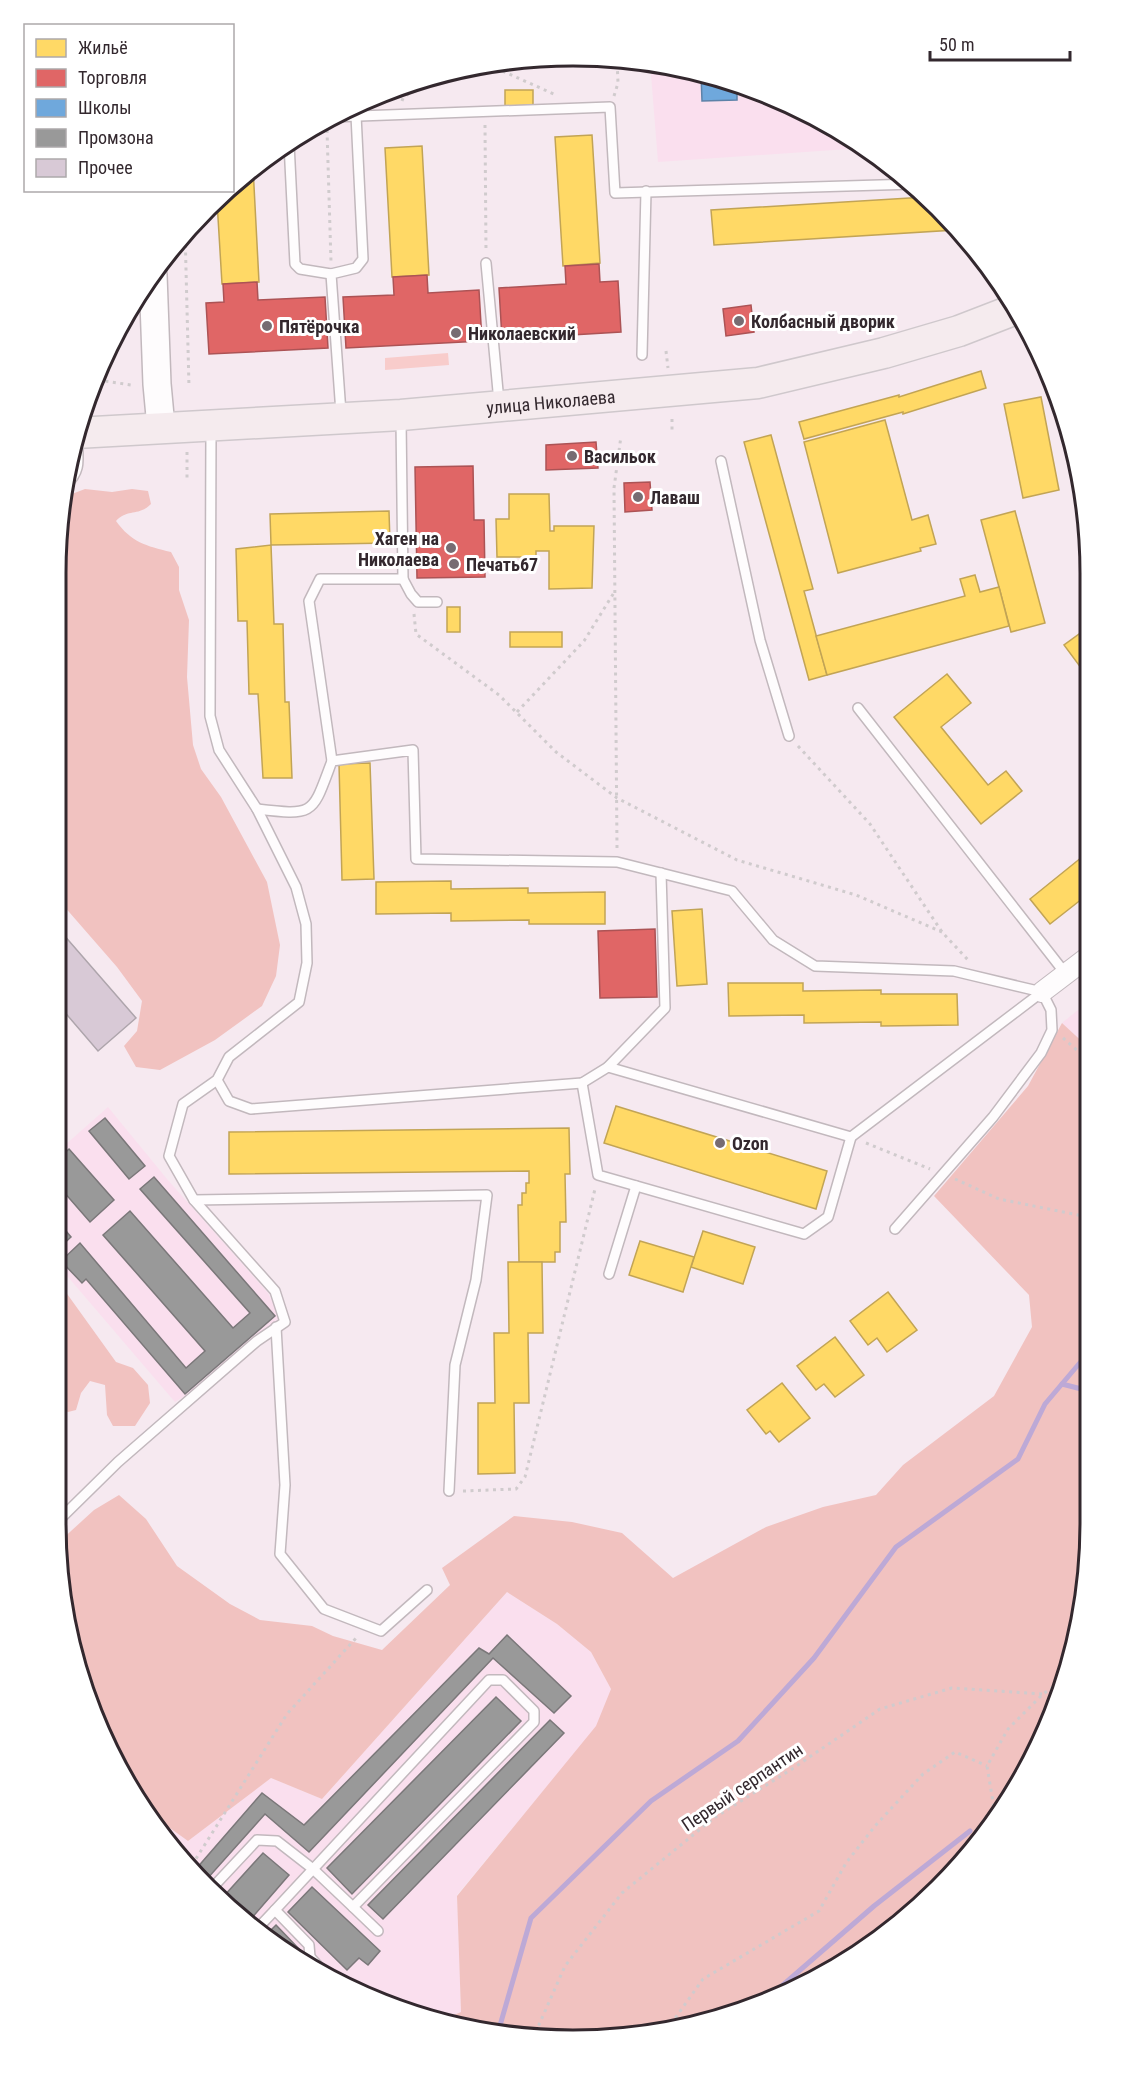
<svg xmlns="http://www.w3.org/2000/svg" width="1146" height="2096" viewBox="0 0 1146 2096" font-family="'Roboto Condensed',sans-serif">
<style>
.built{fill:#fadfee}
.green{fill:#f8cccb}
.forest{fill:#f1c2c0}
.homes{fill:#ffd966;stroke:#c2a455;stroke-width:1.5}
.shops{fill:#e06666;stroke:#ac5355;stroke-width:1.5}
.schools{fill:#6fa8dc;stroke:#5d82a8;stroke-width:1.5}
.industry{fill:#999;stroke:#7a7779;stroke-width:1.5}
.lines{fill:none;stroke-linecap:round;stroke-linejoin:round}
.stream{stroke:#bda9d6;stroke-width:5}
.building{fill:#d8c9d6;stroke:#aea5ac;stroke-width:1.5}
.lane-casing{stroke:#c2b8bd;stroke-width:12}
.street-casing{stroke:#c2b8bd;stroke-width:22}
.secondary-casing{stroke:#c2b8bd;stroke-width:30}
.primary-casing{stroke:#cfc8cc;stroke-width:33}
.path{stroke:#d0cbcd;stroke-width:3;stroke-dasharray:3 4.5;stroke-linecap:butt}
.lane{stroke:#fefcfd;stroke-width:9}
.street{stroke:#fefcfd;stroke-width:20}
.secondary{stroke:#fefcfd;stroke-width:27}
.primary{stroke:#f5ebee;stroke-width:30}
.poi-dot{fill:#776c72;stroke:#fff;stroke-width:2}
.labels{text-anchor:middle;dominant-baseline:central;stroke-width:6;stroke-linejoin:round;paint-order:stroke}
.poi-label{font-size:18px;font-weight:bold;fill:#33282e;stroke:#fff;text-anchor:start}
.street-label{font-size:18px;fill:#33282e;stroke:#fff}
.rim{fill:none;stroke:#33282e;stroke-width:3}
</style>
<rect width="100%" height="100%" fill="#f6e9f0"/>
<g class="built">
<polygon points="650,62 739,83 831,125 863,148 658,162"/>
<polygon points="1088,1002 1088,1047 1062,1023"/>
<polygon points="108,1107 167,1179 268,1293 280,1317 193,1391 175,1402 56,1263 56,1153"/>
<polygon points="507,1592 557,1624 591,1652 611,1689 597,1726 457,1895 461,2012 437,2022 286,1953 163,1838 149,1813 188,1841 271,1778 322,1799"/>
</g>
<polygon class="green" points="448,353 449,365 385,370 385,358"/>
<g class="forest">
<path d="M85,489L112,492L132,489L148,491L151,504C138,517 128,508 116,521C131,542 146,546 171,552L179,567V590L189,620L187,677L193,745L201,769L221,797L267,882L280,945L276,976L262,1006L215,1040L160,1070L136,1067L124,1046L137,1031L142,1001L117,967L56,897L57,539L64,497Z"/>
<polygon points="1062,1023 1088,1047 1089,1556 1073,1657 1021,1781 914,1912 771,2001 607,2039 437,2022 461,2012 457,1896 596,1726 611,1689 591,1652 557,1624 507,1592 322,1799 271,1778 188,1841 149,1813 83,1690 59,1542 94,1510 119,1495 146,1519 177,1566 230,1604 260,1620 312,1626 333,1636 382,1650 450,1585 442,1568 514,1516 572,1522 622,1533 673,1578 766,1527 823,1507 876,1495 903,1465 994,1396 1032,1327 1029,1295 934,1196 1028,1086"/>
<polygon points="56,1288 65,1291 116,1362 133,1368 148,1385 150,1403 135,1426 113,1426 107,1415 105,1385 90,1381 81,1393 76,1410 68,1412 56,1407 56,1381 67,1358 56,1344"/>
</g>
<g class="homes">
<polygon points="505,90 533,90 533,105 505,106"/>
<polygon points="592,135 600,263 563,266 555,137"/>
<polygon points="422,146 429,275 392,277 385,148"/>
<polygon points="253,167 259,282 222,284 217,201 228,190 232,190 232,186"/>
<polygon points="926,197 955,230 714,245 711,210"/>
<polygon points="981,371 986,388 903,414 903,412 804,439 799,422 899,395 899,397"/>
<polygon points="1041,397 1059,490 1023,498 1004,404"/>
<polygon points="885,420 912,520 928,515 936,544 920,548 921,551 838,573 804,442"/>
<polygon points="771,435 813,589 804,591 827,675 809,680 744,442"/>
<polygon points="509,494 549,494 550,531 554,531 554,526 594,526 592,588 549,589 549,551 536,551 536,557 497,557 496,519 509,519"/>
<polygon points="389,511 390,543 271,545 270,514"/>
<polygon points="1015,511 1045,623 1011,632 981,520"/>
<polygon points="271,545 274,624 283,624 285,702 289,702 292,778 263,778 258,694 249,694 247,621 238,621 236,549"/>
<polygon points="975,575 980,592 999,587 1009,626 827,675 816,636 965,596 960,579"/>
<rect x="447" y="607" width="13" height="25"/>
<polygon points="1086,629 1087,676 1064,645"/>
<rect x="510" y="632" width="52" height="15"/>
<polygon points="947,674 971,703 941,727 988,785 1006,771 1022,791 981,824 894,717"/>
<polygon points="370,763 374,879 342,880 339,764"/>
<polygon points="1087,853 1087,895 1050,924 1030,899"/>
<polygon points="451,881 451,889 528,888 528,893 605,892 605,924 529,924 529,920 451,921 451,913 376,914 376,882"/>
<polygon points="702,909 707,984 677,986 672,911"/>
<polygon points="728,983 803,983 803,991 881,990 881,994 957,994 958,1025 881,1026 881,1022 804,1023 804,1015 729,1016"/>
<polygon points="616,1106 827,1171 816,1209 604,1143"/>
<polygon points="569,1128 570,1174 565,1174 566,1222 560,1222 560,1252 555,1252 555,1262 519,1262 518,1205 522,1205 522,1193 526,1193 526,1183 529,1183 529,1171 229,1174 229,1132"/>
<polygon points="703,1231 755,1247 743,1284 691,1267"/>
<polygon points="640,1241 694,1257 683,1292 629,1275"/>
<polygon points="508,1262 542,1262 543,1333 528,1333 529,1403 514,1403 515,1473 478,1474 478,1403 495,1403 494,1333 509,1333"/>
<polygon points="888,1292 917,1330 887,1352 877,1338 868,1345 850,1321"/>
<polygon points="835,1337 864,1375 835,1397 824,1384 816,1390 797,1366"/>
<polygon points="782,1383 810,1418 779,1442 770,1431 766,1434 747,1410"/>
</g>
<g class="shops">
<polygon points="599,264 600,282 618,281 621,332 502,339 499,288 566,284 565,266"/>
<polygon points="427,275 428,293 479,290 482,341 346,348 343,297 394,295 393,277"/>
<polygon points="257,282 258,300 325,297 328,348 209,354 206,303 224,302 223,284"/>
<polygon points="751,305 754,332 726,336 723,309"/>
<polygon points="596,442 598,468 546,470 546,445"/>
<polygon points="473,466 474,520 484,520 485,577 417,578 415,467"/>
<polygon points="650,482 652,510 625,512 624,483"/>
<polygon points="655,929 657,997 600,998 598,931"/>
</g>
<polygon class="schools" points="701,74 737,82 737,100 702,101"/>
<g class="industry">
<polygon points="105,1118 145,1166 129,1179 89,1131"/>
<polygon points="69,1149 114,1200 90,1222 56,1183 56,1161"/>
<polygon points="154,1177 275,1316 185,1394 86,1279 82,1283 61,1261 80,1243 186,1368 205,1351 103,1235 130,1211 233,1328 250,1313 140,1189"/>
<polygon points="56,1219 71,1237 58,1249 56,1246"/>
<polygon points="507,1635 571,1696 554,1713 493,1658 309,1852 265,1814 207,1879 196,1869 262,1793 304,1825 479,1648 489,1654"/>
<polygon points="496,1697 521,1721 352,1894 327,1868"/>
<polygon points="550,1720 564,1733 383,1919 368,1905"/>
<polygon points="263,1853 289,1875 250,1920 224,1896"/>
<polygon points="312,1887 380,1951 368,1965 359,1958 347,1970 288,1912"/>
<polygon points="276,1925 301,1951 295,1958 286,1953 266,1935"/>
</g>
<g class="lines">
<g class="stream">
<polyline points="1062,1384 1089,1391"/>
<polyline points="762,2003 874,1906 970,1831"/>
<polyline points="499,2029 531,1918 651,1801 738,1741 814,1658 896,1547 1018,1459 1045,1404 1089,1352"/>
</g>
</g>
<polygon class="building" points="56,926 136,1018 98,1051 56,1002"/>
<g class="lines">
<g class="lane-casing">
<g id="lane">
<polyline points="332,117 610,107 615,193 914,184"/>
<polyline points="289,143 295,264 300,269 331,274"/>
<polyline points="486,263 499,402"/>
<polyline points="642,355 646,191"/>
<polyline points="341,413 331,274 356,268 363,259 356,115"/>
<polyline points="721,461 760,640 789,736"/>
<path d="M65,486C82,471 78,459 77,437"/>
<polyline points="403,579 411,594 418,602 437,602"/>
<polyline points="858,708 1065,973"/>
<polyline points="332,761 309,601 320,579 403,579 401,420"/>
<path d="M257,809C316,816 312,814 332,761L413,750L416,859L617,862L732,891L773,940L815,966L954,971L1042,992"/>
<polyline points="608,1067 665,1008 661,873"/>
<polyline points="217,1080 229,1101 251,1109 582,1083 608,1067 851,1137 1042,992"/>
<polyline points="582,1083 598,1175 804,1234 828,1217 851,1137"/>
<polyline points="194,1200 487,1195 476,1280 455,1365 449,1491"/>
<polyline points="895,1229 993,1117 1041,1053 1052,1030 1051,1010 1042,992"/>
<polyline points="609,1274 636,1186"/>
<polyline points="276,1327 285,1485 280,1554 324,1609 381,1631 427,1590"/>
<polyline points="56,1523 118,1462 257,1341 285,1322 275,1291 194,1200 169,1156 183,1104 217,1080 229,1057 299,1002 307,963 306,924 296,887 257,809 219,750 210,716 211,428"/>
<polyline points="214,1886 257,1840 277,1841 313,1869 353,1907"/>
<polyline points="258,1928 275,1910"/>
<polyline points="310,1957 321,1969"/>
<polyline points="305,1962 310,1957 309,1945 275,1910 489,1680 503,1680 534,1711 534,1722 353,1907 378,1931"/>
</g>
</g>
<g class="street-casing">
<polyline id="street" points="1042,992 1088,957"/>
</g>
<g class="secondary-casing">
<polyline id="secondary" points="153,275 157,384 161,427"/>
</g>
<g class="primary-casing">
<g id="primary">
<path id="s1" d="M76,433L401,415L758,383L884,353L959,331L1016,309"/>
</g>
</g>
<g class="path">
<polyline points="489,65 556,95"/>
<polyline points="394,90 404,99"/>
<polyline points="614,96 618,83 617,59"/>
<polyline points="402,101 403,98 432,76"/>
<polyline points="485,125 486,251"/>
<polyline points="327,130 331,262"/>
<polyline points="185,230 189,387"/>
<polyline points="666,351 668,368"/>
<polyline points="98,380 131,385"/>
<polyline points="672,419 672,434"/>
<polyline points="187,452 187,478"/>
<polyline points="414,614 416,634 499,695 556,752 617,798 737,860 856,895 942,932"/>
<polyline points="517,712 584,641 615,591"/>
<polyline points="798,746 870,824 942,932 969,961"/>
<polyline points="617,848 614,488 621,436"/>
<polyline points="1063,1038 1088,1060"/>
<polyline points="866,1143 930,1169"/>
<polyline points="955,1179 999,1199 1088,1217"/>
<polyline points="463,1491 516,1489 525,1477 595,1189"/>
<polyline points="995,1814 987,1766 1008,1729 1043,1694 1064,1679"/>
<polyline points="192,1865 287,1714 357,1637"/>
<polyline points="671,2024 703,1979 819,1911 846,1863 875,1826 923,1774 955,1752 987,1766"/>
<polyline points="539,2033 538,2027 565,1966 622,1893 714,1818 792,1769 880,1709 952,1688 1043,1694"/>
</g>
<use href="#lane" class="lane"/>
<use href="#street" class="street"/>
<use href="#secondary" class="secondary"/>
<use href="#primary" class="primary"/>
</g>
<g class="poi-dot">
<circle cx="739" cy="321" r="6"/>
<circle cx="267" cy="326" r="6"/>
<circle cx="456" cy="333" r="6"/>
<circle cx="572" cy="456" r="6"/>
<circle cx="638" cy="497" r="6"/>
<circle cx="451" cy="548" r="6"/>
<circle cx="454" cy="564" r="6"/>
<circle cx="720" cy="1143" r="6"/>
</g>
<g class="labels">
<g class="poi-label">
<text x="751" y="321">Колбасный дворик</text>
<text x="279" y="326">Пятёрочка</text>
<text x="468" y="333">Николаевский</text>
<text x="584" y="456">Васильок</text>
<text x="650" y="497">Лаваш</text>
<text x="439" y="538" text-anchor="end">Хаген на<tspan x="439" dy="21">Николаева</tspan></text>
<text x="466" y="564">Печать67</text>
<text x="732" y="1143">Ozon</text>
</g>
<g class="street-label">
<text stroke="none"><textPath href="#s1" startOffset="476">улица Николаева</textPath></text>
<text transform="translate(742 1787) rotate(-34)">Первый серпантин</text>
</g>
</g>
<path d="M0 0H1146V2096H0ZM573 66H573A507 507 0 0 1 1080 573V1523A507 507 0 0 1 573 2030H573A507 507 0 0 1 66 1523V573A507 507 0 0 1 573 66Z" fill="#fff" fill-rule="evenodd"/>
<path class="rim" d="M573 66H573A507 507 0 0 1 1080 573V1523A507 507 0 0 1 573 2030H573A507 507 0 0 1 66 1523V573A507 507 0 0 1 573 66Z"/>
<rect x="24" y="24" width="210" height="168" fill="#ffffff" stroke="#ada9ab" stroke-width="1.5"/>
<rect x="36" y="39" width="30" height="18" fill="#ffd966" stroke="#ada9ab" stroke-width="1.5"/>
<text x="78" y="54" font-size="18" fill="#33282e">Жильё</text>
<rect x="36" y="69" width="30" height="18" fill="#e06666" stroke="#ada9ab" stroke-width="1.5"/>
<text x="78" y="84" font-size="18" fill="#33282e">Торговля</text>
<rect x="36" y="99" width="30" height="18" fill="#6fa8dc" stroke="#ada9ab" stroke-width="1.5"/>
<text x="78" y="114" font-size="18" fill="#33282e">Школы</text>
<rect x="36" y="129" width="30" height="18" fill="#999999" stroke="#ada9ab" stroke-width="1.5"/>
<text x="78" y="144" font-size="18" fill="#33282e">Промзона</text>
<rect x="36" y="159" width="30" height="18" fill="#d8c9d6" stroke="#ada9ab" stroke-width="1.5"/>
<text x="78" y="174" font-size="18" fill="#33282e">Прочее</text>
<path d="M930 51v9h140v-9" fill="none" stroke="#33282e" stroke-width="3"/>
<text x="939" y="51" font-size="18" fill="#33282e" stroke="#ffffff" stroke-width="4.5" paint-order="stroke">50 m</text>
</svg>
